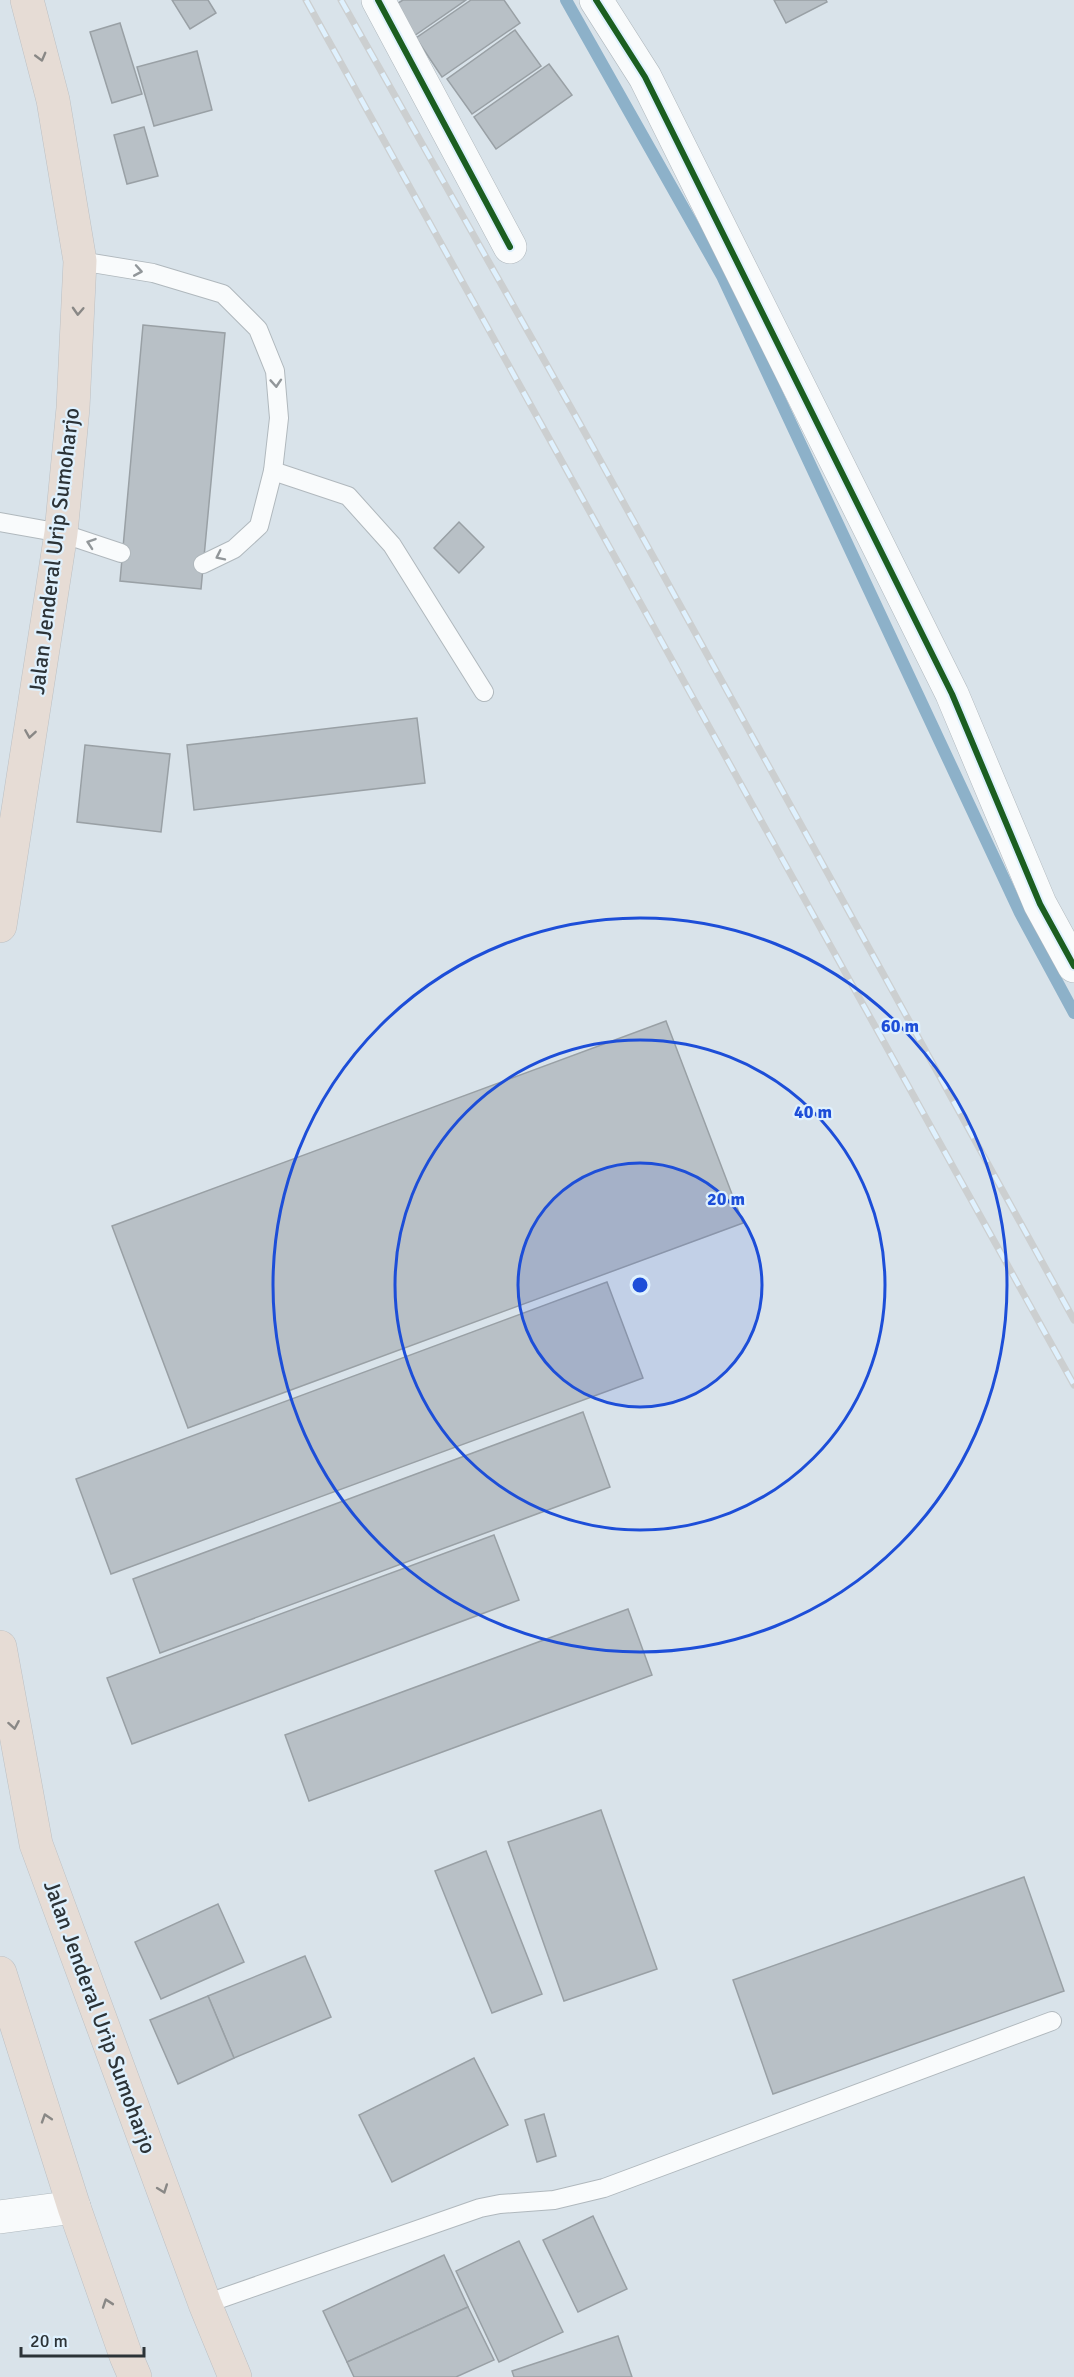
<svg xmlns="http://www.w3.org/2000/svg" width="1074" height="2377" viewBox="0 0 1074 2377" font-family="Signika,sans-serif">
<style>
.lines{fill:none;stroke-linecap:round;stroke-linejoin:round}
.stream{stroke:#8db1c9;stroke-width:12}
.building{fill:#b8c0c6;stroke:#99a0a5;stroke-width:1.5}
.service-casing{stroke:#b0b8bd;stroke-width:20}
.minor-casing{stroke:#b0b8bd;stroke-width:34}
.trunk-casing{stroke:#bcc0c4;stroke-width:34}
.service{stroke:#f9fbfc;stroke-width:18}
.minor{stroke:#f9fbfc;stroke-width:33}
.trunk{stroke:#e6dcd5;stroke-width:33}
.rail-casing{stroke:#cccfd0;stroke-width:7}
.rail{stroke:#dff1fe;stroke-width:4.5;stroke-dasharray:14;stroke-linecap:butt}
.cycleway-casing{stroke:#dff1fe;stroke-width:10}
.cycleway{stroke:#1b5e20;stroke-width:6}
.oneway{stroke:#898886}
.oneway2{stroke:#92979a}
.ring{fill:none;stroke:#1d4ed8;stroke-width:3}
.labels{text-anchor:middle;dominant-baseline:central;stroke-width:4.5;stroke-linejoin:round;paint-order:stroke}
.street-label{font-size:22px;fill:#2c3337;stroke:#dff1fe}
.centre{fill:#1d4ed8;stroke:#dff1fe;stroke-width:3}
.ring-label{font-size:18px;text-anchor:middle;font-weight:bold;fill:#1d4ed8;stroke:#dff1fe;stroke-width:4.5;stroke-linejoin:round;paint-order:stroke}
</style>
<rect width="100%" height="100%" fill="#d9e3ea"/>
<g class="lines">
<polyline class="stream" points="566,0 722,276 1020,913 1074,1013"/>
</g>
<g class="building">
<polygon points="172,0 208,0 216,13 190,29"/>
<polygon points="403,0 466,0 414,36 393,6"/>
<polygon points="471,0 504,0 520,23 442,77 416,38"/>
<polygon points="774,0 826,0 827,2 786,23"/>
<polygon points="120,23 142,94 112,103 90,32"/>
<polygon points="515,30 541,66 472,114 447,79"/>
<polygon points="197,51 212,110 154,126 137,67"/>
<polygon points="549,64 572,95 496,149 474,117"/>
<polygon points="144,127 158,176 127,184 114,135"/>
<polygon points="143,325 225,333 201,589 120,581"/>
<polygon points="459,522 484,547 459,573 434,548"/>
<polygon points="417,718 425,783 194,810 187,745"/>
<polygon points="85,745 170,754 161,832 77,822"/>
<polygon points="666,1021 743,1223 188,1428 112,1226"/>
<polygon points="607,1282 643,1378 111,1574 76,1479"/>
<polygon points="583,1412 610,1487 160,1653 133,1579"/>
<polygon points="494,1535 519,1600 132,1744 107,1678"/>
<polygon points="628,1609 652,1675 309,1801 285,1735"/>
<polygon points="601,1810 657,1969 564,2001 508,1842"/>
<polygon points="486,1851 542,1994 492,2013 435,1871"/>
<polygon points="1024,1877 1064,1991 773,2094 733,1980"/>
<polygon points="218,1904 244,1962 161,1999 135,1942"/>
<polygon points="305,1956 331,2017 234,2058 208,1996"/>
<polygon points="208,1996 234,2058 178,2084 150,2020"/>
<polygon points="474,2058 508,2125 392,2182 359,2115"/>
<polygon points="544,2114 556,2156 537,2162 525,2120"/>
<polygon points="593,2216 627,2289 578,2312 543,2240"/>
<polygon points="519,2241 563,2332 499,2362 456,2271"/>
<polygon points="444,2255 468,2307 347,2362 323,2311"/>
<polygon points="468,2307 494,2360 456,2377 354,2377 347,2362"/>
<polygon points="618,2336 632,2377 514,2377 512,2371"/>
</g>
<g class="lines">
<g class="service-casing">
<g id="service">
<polyline points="80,261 153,273 223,294 258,329 275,371 279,418 273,471 259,526 234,549 203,564"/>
<polyline points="273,471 348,496 392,545 484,692"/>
<polyline points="0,522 61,533 121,553"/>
<polyline points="205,2304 480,2208 500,2204 554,2200 604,2188 1052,2021"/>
</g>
</g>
<g class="minor-casing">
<g id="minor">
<polyline points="378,0 510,247"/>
<polyline points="596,0 645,77 952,694 1040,904 1074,966"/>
<polyline points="0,2217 74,2207"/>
</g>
</g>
<g class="trunk-casing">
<g id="trunk">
<polyline points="0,926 61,533 73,408 80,261 53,100 27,0"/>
<polyline points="0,1647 36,1844 205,2304 235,2377"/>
<polyline points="0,1973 74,2207 126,2356 135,2377"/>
</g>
</g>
<use href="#service" class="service"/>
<use href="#minor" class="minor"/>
<use href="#trunk" class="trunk"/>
<g class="rail-casing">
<g id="rail">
<polyline points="306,0 1074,1385"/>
<polyline points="341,0 579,422 1074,1320"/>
</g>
</g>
<use href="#rail" class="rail"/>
<g class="cycleway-casing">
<g id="cycleway">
<polyline points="378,0 510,247"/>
<polyline points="596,0 645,77 952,694 1040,904 1074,966"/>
</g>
</g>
<use href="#cycleway" class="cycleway"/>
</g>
<defs><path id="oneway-chevron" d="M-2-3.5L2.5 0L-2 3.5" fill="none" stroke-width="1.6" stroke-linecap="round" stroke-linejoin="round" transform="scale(1.5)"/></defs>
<g class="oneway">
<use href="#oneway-chevron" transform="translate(41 57) rotate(75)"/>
<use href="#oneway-chevron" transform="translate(78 311) rotate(93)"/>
<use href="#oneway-chevron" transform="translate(30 734) rotate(99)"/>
<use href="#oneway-chevron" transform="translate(14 1725) rotate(80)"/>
<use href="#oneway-chevron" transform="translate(46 2118) rotate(-108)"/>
<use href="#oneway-chevron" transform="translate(163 2189) rotate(70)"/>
<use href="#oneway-chevron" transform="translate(107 2303) rotate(-109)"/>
</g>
<g class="oneway2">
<use href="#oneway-chevron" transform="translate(138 271) rotate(10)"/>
<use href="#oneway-chevron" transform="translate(276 383) rotate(86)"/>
<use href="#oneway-chevron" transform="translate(91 543) rotate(-161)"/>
<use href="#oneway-chevron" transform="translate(220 556) rotate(154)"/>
</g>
<circle cx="640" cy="1285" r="122" fill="#1d4ed8" fill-opacity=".12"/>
<g class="ring">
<circle cx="640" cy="1285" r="122"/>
<circle cx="640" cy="1285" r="245"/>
<circle cx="640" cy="1285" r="367"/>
</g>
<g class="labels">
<g class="street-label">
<text transform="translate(54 551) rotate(-83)">Jalan Jenderal Urip Sumoharjo</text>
<text transform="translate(100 2017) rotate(70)">Jalan Jenderal Urip Sumoharjo</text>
</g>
</g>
<circle cx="640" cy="1285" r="9" class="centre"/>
<g class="ring-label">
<text x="900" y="1032">60 m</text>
<text x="813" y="1118">40 m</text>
<text x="726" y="1205">20 m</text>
</g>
<path d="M21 2347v9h123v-9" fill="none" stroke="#2c3337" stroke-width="3"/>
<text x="30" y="2347" font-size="18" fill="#2c3337" stroke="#dff1fe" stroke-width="4.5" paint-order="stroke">20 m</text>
</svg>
